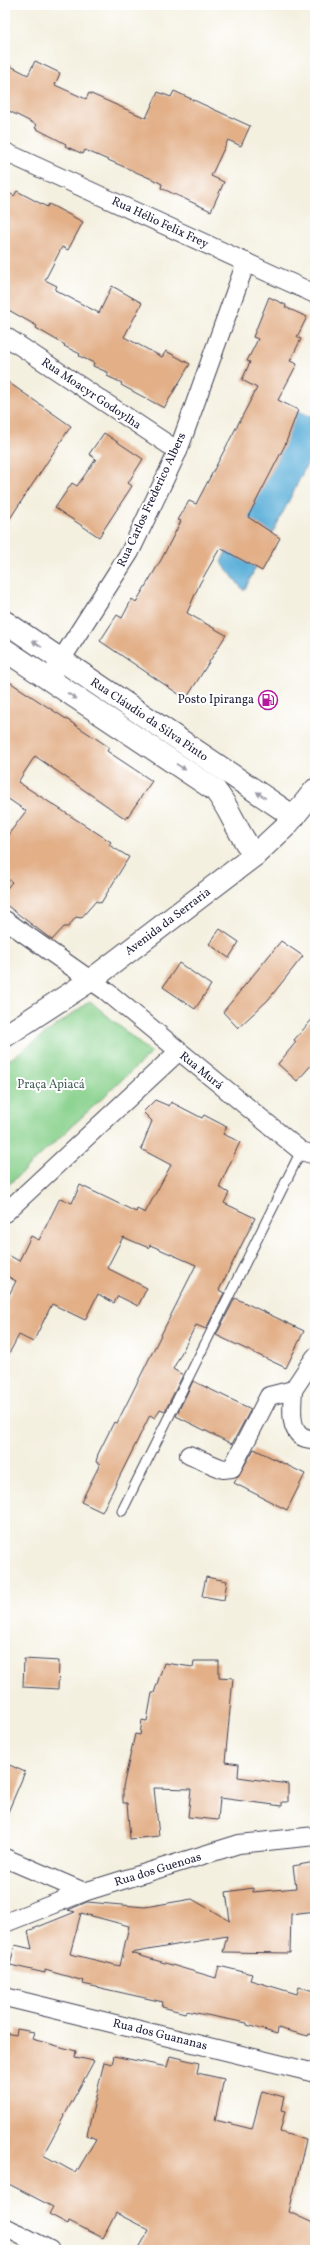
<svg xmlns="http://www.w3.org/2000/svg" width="320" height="2255" viewBox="0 0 320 2255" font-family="Vollkorn,serif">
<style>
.green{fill:#8ad28e;stroke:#567a64}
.water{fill:#5fb1da;stroke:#406a8a}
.building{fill:#e2af87;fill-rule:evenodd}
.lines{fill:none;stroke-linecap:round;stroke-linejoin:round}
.lane-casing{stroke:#424154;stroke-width:11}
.street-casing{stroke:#424154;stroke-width:20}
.secondary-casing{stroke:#424154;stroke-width:24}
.lane{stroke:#fff;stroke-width:9}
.street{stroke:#fff;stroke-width:18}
.secondary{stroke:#fff;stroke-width:22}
.oneway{fill:#9c9ca7}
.labels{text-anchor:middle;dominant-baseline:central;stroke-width:4;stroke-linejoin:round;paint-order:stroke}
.street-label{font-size:12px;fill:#22223b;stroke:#fff}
.poi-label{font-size:12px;fill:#22223b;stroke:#fff;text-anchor:end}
.park-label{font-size:12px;fill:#466058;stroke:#fff}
</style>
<rect width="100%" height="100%" fill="#fff"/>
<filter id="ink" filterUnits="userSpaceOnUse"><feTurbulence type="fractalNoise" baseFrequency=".025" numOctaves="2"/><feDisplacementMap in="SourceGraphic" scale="8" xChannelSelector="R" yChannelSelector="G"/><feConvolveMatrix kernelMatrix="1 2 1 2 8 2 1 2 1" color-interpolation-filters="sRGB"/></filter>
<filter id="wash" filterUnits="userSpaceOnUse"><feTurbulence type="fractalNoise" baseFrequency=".012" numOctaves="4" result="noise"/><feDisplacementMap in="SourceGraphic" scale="16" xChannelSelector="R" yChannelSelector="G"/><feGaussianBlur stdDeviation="0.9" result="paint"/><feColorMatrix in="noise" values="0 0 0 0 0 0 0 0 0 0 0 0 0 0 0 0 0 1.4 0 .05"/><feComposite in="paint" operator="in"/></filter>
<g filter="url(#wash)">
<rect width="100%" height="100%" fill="#f4f0e0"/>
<polygon class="green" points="90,1001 151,1053 5,1188 5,1063"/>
<polygon class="water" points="296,410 315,418 315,448 244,591 221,562"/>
<g id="blocks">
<g class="building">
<polygon points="35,61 60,73 55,85 86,99 89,93 146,118 158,92 171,97 174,91 250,126 241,146 228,140 211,176 224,182 211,211 161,188 162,184 152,179 85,150 83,154 65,146 66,144 35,128 37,125 5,109 5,63 28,75"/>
<polygon points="5,190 14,196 17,191 47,207 49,204 83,222 68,250 62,247 45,280 57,286 55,290 99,313 112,286 142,303 124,337 162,357 166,351 190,364 164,408 121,385 122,383 107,376 109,373 93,366 94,363 79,356 80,354 64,346 65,345 36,328 37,326 5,308"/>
<polygon points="269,297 286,305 285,307 307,317 297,337 301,339 290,361 297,364 278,400 298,410 285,445 248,517 280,538 262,571 220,548 200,583 187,613 226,635 186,699 100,641 117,615 122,618 132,599 136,602 161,560 181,521 178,520 189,501 196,504 257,388 242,380 250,362 247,361 258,339 253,337"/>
<polygon points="5,380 71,426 5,526"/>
<polygon points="104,433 143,459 128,483 132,486 99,537 55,508 72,483 77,486 96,459 89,454"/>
<polygon points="5,679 109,747 107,751 152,781 126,819 35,756 18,782 111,842 109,845 129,857 101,903 96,901 81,918 76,917 68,927 64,927 52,940 5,904 5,891 12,882 5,877 5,839 26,811 7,798 5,801"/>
<polygon points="220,929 239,942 229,958 209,944"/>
<polygon points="281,941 303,956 268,1000 238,1028 223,1012"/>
<polygon points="179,963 211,985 195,1009 163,987"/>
<polygon points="315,1016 315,1061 297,1081 278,1064 296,1042 294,1040"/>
<polygon points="155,1100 169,1106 171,1102 202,1118 204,1115 227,1127 223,1134 240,1142 219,1187 229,1193 224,1203 255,1218 219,1290 224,1293 206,1329 196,1325 173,1369 183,1375 165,1411 160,1409 155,1418 150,1415 102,1512 81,1502 100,1464 96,1462 98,1454 114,1422 117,1423 196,1265 150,1245 149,1248 123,1237 107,1268 147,1288 138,1306 118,1296 114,1303 98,1294 85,1320 52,1304 33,1342 19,1335 5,1361 5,1303 16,1281 5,1275 5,1253 19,1261 31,1236 39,1240 60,1198 72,1203 80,1185 136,1212 137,1209 145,1213 171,1165 141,1149 152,1121 143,1112"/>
<polygon points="235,1298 304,1331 286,1368 216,1335"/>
<polygon points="193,1381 251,1409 232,1444 176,1416"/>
<polygon points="254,1449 305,1474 287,1510 234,1483"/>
<polygon points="206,1577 227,1581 224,1600 202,1596"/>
<polygon points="24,1659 59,1661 58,1689 23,1687"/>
<polygon points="194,1661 219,1661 219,1677 233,1678 225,1762 239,1764 238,1777 288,1784 288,1802 282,1802 282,1806 220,1798 218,1820 188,1817 191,1789 154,1788 159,1836 130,1839 127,1803 123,1803 123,1787 135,1734 140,1735 142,1720 147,1721 152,1693 154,1693 164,1663 193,1667"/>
<polygon points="5,1763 25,1772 5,1819"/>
<path d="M315,1862V1911L291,1914L290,1953L223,1952L227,1936L131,1953L216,1978L219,1966L252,1974L250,1980L297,1994L299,1987L315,1991V2035L309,2034L308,2036L278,2028L277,2034L247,2025V2023L186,2011L185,2013L162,2007L163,2002L83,1984L84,1981L45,1970V1973L10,1965L15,1945L32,1949L28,1931L75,1912L68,1910L87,1902L145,1907L192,1899L230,1921L226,1892L253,1888V1892L296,1888L293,1866ZM81,1913L129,1926L120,1966L70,1954Z"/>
<polygon points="17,2029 34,2032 32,2039 76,2051 75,2057 94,2061 43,2155 76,2173 96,2139 87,2135 104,2062 112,2064 114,2056 167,2067 170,2056 199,2063 197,2073 224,2079 215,2120 252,2129 262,2091 284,2097 281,2110 285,2111 280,2132 306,2140 289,2212 315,2224 315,2250 138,2250 149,2230 116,2213 103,2238 69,2221 68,2224 49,2214 53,2207 5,2182 5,2033 16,2035"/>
</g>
</g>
</g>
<g filter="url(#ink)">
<use href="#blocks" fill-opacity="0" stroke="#424154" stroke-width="1"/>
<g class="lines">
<g class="lane-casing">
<polyline id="lane" points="122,1511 301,1151"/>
</g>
<g class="street-casing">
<g id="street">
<polyline points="5,152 315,294"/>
<polyline points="5,336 178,451"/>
<polyline points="54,671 130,552 178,451 246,262"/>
<polyline points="5,920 106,991 301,1151 315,1155"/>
<polyline points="5,1213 178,1052"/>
<path d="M293,1390C292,1410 287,1440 315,1439"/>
<polyline points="189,1455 223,1469 232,1468 269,1396 293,1390 315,1357"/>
<polyline points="5,1858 84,1892"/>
<polyline points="5,1923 84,1892 239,1844 315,1836"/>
<polyline points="5,1997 315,2073"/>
<polyline points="5,2227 50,2250"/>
</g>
</g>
<g class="secondary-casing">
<g id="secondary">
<polyline points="5,622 294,817"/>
<path d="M5,650L215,790C232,811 238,836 255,855"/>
<polyline points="5,1036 91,980 255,855 286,826 315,790"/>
</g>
</g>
<use href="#lane" class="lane"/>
<use href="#street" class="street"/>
<use href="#secondary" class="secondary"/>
</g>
<defs><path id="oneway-solid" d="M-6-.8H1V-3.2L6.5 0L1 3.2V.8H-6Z"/></defs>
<g class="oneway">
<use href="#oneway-solid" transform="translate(37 644) rotate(-146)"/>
<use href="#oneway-solid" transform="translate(72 696) rotate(33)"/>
<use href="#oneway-solid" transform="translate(181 767) rotate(33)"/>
<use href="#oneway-solid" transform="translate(261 795) rotate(-146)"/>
</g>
</g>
<defs>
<g id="fuel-ring" transform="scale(1)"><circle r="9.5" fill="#fff" stroke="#b5179e" stroke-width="1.5"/><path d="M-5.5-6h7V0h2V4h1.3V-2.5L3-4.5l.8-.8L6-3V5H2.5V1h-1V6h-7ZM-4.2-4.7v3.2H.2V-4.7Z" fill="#b5179e"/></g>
</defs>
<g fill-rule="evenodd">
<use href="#fuel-ring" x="268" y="700"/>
</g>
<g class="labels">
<g class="street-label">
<text transform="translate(160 223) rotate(25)">Rua Hélio Felix Frey</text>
<text transform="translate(91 394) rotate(34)">Rua Moacyr Godoylha</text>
<text transform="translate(152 500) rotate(-65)">Rua Carlos Frederico Albers</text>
<text transform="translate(149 720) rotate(34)">Rua Cláudio da Silva Pinto</text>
<text transform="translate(168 922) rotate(-37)">Avenida da Serraria</text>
<text transform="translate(201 1071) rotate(39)">Rua Murá</text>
<text transform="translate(158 1870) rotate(-17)">Rua dos Guenoas</text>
<text transform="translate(160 2035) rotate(14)">Rua dos Guananas</text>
</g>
<g class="poi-label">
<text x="254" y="700">Posto Ipiranga</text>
</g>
<g class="park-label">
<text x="51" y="1085">Praça Apiacá</text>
</g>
</g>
<rect width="320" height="2255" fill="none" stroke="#fff" stroke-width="20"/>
</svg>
